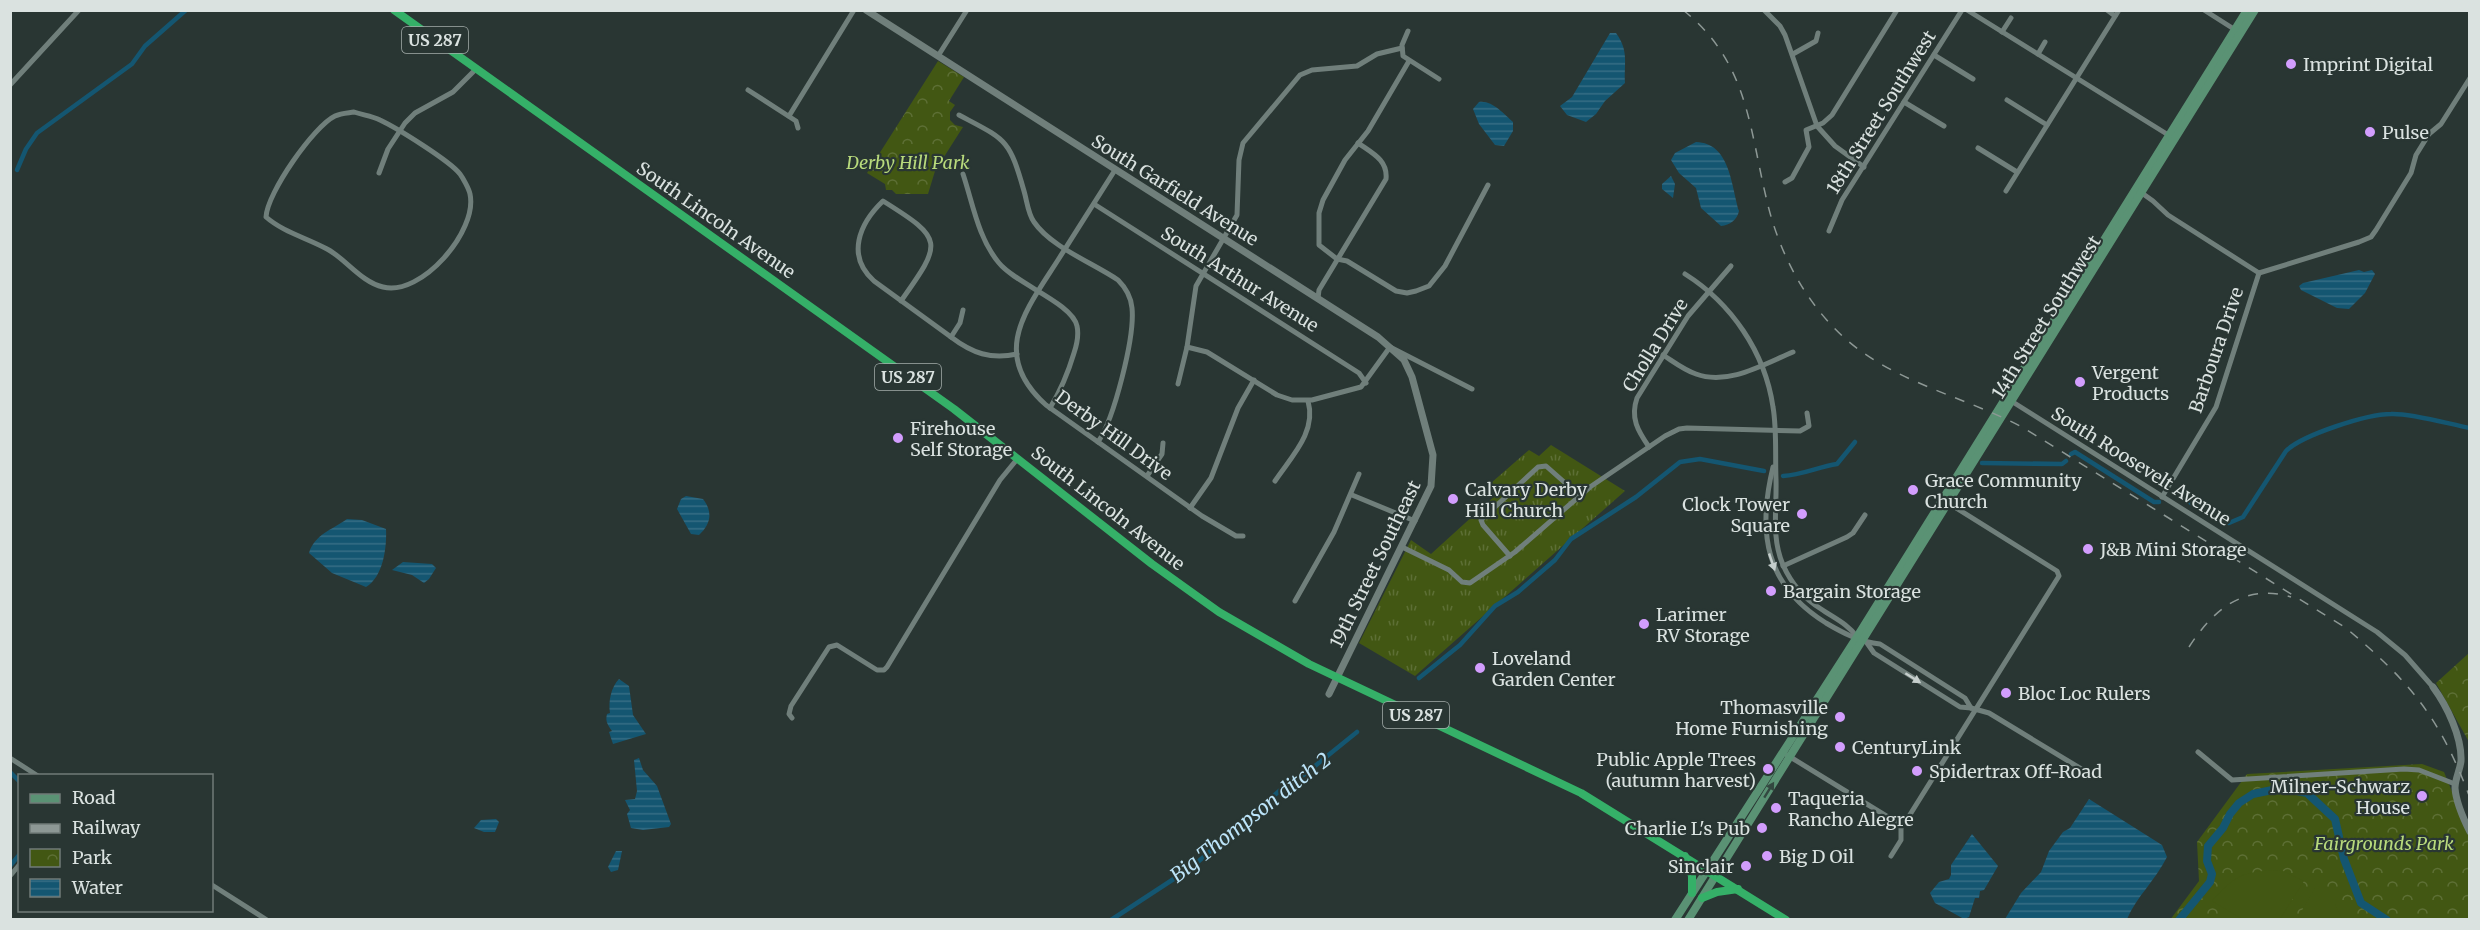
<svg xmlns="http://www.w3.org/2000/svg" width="2480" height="930" viewBox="0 0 2480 930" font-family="Merriweather,serif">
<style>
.grass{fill:url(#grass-tufts)}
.park{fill:url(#park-crowns)}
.garden{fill:#425713}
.water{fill:url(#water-rules)}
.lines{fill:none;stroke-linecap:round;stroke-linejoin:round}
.canal{stroke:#145671;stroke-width:4.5}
.river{stroke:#145671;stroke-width:8}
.minor{stroke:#707f7b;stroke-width:5}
.tertiary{stroke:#707f7b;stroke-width:7}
.secondary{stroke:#5a9274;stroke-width:8}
.trunk{stroke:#35b068;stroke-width:8}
.rail{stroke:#8d9895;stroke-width:1.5;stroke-dasharray:10 10;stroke-linecap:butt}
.oneway{fill:#c5cecc}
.oneway2{fill:#334840}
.poi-dot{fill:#d29dfd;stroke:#293633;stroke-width:2}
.labels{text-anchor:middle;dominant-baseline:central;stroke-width:4.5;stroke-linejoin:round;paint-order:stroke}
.shield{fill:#293633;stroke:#a5aeac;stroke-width:1.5}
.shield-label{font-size:16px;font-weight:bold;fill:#dae2e0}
.poi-label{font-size:18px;fill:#dae2e0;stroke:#293633;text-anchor:start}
.street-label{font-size:18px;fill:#dae2e0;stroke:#293633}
.park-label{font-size:18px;font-style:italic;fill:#b8da7c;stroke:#293633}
.water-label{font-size:20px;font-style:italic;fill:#bce4f9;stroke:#293633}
</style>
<defs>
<pattern id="grass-tufts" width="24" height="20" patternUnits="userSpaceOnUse" patternTransform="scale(1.5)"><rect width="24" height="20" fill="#425713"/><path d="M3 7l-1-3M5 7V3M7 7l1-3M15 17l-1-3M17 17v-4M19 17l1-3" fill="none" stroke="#5d6f35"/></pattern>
<pattern id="park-crowns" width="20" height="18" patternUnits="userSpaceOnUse" patternTransform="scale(1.5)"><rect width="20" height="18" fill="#425713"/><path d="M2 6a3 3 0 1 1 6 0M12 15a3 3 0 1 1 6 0" fill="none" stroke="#5d6f35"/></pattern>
<pattern id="water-rules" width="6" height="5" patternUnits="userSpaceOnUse" patternTransform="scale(1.5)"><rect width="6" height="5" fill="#145671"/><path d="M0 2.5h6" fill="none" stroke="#366e85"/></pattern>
</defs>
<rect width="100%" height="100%" fill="#293633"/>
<polygon class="grass" points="1551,445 1625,491 1415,676 1359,643 1411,540 1431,554 1497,494 1491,483 1529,450 1539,456"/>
<g class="park">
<polygon points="938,61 964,77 949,101 955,105 950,112 950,120 955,125 963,127 935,171 928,194 896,194 892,190 886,190 885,184 867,173"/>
<polygon points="2469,653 2469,742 2436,683"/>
<polygon points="2422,764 2444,772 2469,833 2469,919 2170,920 2199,881 2197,842 2247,774"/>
</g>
<g class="garden">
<path d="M2281,870L2304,881L2280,919H2242L2212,901C2236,874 2245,871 2281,870Z"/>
<polygon points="2315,888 2335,904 2342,919 2297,919"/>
</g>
<g class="water">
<path d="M1610,33H1616C1629,51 1624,62 1625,83L1605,101L1596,114L1586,122L1567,115L1560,106L1572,97Z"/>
<path d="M1479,102C1492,100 1504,114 1513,122V131L1504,146L1495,145L1479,124L1473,109Z"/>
<path d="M1696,142C1730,143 1731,184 1739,211C1737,220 1730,225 1721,226L1701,208L1696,188L1679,173L1671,160L1675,153Z"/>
<polygon points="1671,176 1675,184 1673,198 1662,189 1662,184"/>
<polygon points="2359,270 2364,272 2372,270 2375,274 2365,293 2349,309 2337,308 2301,290 2299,286 2303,283"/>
<path d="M686,496L703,499C713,512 711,524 699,535L691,534L677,509L681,499Z"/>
<path d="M347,519L362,520L386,529C387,548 383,577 366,587L332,573L309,553C315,534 332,530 347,519Z"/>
<polygon points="403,562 432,564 436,568 429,579 424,583 412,575 392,570"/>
<path d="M619,679L629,686L633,715L646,734L613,744L609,732L612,731C608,725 605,722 607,714L610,713C608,702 611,687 619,679Z"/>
<polygon points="639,758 643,770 657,786 671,824 669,827 643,830 631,828 627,814 630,810 625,800 635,799 637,791 634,760"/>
<path d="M2089,799L2162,845L2167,857C2155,881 2137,896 2127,919H2005L2021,893L2041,872L2049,851L2063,832L2070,828Z"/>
<polygon points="496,819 499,822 495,832 484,832 474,828 481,820"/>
<polygon points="1972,834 1998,866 1984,890 1980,891 1979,898 1975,898 1969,917 1964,919 1935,903 1930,893 1939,882 1949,879 1951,875 1951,865"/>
<polygon points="616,851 622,851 618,870 611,872 608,867"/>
</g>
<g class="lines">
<g class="canal">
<polyline points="17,170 26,149 37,133 132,64 145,46 186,10"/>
<polyline points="2071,454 2075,452 2154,502 2159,502"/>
<polyline points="1982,463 2062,464 2066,461"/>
<path d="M1783,476C1802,475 1818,467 1837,464L1855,442"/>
<path d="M2177,494L2216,519L2229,523L2243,517L2286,451C2302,435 2367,414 2391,414C2411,413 2449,424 2470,428"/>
<polyline points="1419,678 1460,645 1495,606 1518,592 1555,560 1571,539 1636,497 1680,462 1700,459 1764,471"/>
<polyline points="10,772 20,782"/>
<polyline points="10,866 20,854"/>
<polyline points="1111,920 1192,867 1285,786 1305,774 1357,732"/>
</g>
<polyline class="river" points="2179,920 2210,882 2212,874 2207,861 2208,846 2223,828 2230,814 2239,803 2253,794 2282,788 2307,793 2335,819 2344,859 2361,903 2387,920"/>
<g class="minor">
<polyline points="1764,10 1780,26 1785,35 1817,126 1835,146 1864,167"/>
<polyline points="1967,10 2170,136"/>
<polyline points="2107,10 2115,16"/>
<polyline points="2204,10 2237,31"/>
<polyline points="1408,31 1402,45 1403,56 1439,79"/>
<polyline points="2002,32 2011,18"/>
<polyline points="1793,54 1816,41 1818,33"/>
<polyline points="2038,54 2045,42"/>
<polyline points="1934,55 1973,79"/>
<polyline points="938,56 967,10"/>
<polyline points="1409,61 1368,131 1345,160 1323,200 1319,213 1319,245 1337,259 1347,261 1396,291 1407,293 1416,291 1429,286 1445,266 1488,185"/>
<polyline points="10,85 79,10"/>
<polyline points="748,90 796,121 798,128"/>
<polyline points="2007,100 2047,125"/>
<polyline points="1904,102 1944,126"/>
<path d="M354,112C363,115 372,116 380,120C397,128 450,161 460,174C463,178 469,189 470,194C478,231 421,297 383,287C361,282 346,259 327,249C307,238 283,232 266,217C267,193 314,126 335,116C341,113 348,113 354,112Z"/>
<path d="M959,115C1006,140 1009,138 1024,191C1027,201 1028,214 1034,222C1051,247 1093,263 1118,280C1126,288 1131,297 1132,308C1135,337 1114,419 1098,442"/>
<polyline points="789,116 854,10"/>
<polyline points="1978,148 2017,172"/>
<path d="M1115,170C1096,200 1077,230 1058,260C1026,310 989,354 1046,405L1202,516L1236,536H1243"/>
<polyline points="379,173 388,149 405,123 415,113 453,92 476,69"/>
<path d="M963,174C973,204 978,238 999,263C1016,284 1072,303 1077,326C1079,335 1077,344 1074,353C1068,373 1061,390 1050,408"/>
<polyline points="1785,182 1792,178 1809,147 1806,130 1823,123 1832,115 1897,10"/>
<polyline points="2006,191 2119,10"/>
<polyline points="2139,191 2153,201 2168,215 2259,273"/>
<polyline points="1094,204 1359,373 1366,383"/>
<polyline points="1829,231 1842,200 1962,10"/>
<polyline points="2259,273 2359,242 2371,237 2376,230 2411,173 2416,155 2429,134 2441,124 2470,78"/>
<path d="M1685,274C1731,303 1765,352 1773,407C1777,430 1775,456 1776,479C1777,509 1771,537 1783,565C1791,583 1805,599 1821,609C1834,618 1848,624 1857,637"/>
<path d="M1318,298L1319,290L1386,179C1388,160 1372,153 1358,143"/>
<path d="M901,301C943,242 944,239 883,201C859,224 846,256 874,281L951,337C972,353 991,360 1017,354"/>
<polyline points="951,337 960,323 963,310"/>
<polyline points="1187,347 1207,352 1277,395 1292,400 1312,400 1361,387 1390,347 1472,389"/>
<path d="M1663,355C1674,362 1684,370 1696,374C1728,386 1764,364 1793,352"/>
<polyline points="1178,384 1187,347 1196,286 1237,215 1239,160 1243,143 1300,75 1312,70 1357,66 1377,54 1402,48"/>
<polyline points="2008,399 2377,632 2405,655 2433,687"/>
<path d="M1649,447C1638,431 1630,418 1637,398L1688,316L1731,266"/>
<path d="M1773,467C1757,533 1765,585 1826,623C1843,633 1860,642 1880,644L1965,698L1971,708"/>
<polyline points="1147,476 1162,454 1163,443"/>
<path d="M1275,481C1291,457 1317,432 1308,401"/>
<polyline points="1352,495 1415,521"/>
<polyline points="2162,497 2216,407 2259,273"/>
<polyline points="1190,508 1211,478 1238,408 1254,380"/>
<polyline points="1402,547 1449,570 1462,582 1470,583 1515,552 1590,487 1665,436 1679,429 1687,428 1800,431 1809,426 1807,413"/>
<polyline points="1510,556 1483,525 1481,520 1538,467 1546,466 1580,496"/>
<polyline points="1783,566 1847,537 1853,533 1865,515"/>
<polyline points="1295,601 1334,532 1359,474"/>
<polyline points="1867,643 1874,653 1960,707 1971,708 1989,713 2093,776"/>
<polyline points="792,718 789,714 791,706 829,647 837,645 877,670 884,670 887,667 1000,480 1018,458"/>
<polyline points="2198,752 2232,780 2404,769 2419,770 2455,784"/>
<polyline points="1787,755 1901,825"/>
<polyline points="10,758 38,776"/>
<polyline points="1901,825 1906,821 2059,576 2057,571 1945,501"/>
<polyline points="1891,856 1901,840 1901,825"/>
<polyline points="10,876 20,864"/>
<polyline points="212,885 267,920"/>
</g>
<g class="tertiary">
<polyline points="866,10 1378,337 1404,360 1412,377 1433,455 1431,486 1329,694"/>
<path d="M2433,687C2447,706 2462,737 2461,761C2460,770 2455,779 2455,788C2456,803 2463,818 2470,832"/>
</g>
<g class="secondary">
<polyline points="1675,920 1857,637 2247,10"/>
<polyline points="1688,920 2255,10"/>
</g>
<g class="trunk">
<polyline points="394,10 954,409 1152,564 1219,612 1309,664 1581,793 1786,920"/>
<polyline points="1685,856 1692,876 1692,893"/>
<polyline points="1702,898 1717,892 1738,889"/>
</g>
<g class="rail">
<path d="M1683,10C1747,61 1749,125 1766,197C1778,251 1805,304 1848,341C1897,383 1965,397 2022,427L2346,628C2410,682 2440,717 2470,798"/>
<path d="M2189,647C2213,610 2244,583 2291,597"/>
</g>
</g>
<defs><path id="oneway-solid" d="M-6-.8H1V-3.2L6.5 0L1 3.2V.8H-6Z" transform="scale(1.5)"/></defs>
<g class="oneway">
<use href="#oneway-solid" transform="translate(1772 562) rotate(71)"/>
<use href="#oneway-solid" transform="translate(1913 678) rotate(32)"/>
</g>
<use class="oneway2" href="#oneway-solid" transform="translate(1769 790) rotate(-58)"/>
<g class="poi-dot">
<circle cx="2291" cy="64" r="6"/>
<circle cx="2370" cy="132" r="6"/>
<circle cx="2080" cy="382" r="6"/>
<circle cx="898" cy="438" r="6"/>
<circle cx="1913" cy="490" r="6"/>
<circle cx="1453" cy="499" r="6"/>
<circle cx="1802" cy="514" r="6"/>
<circle cx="2088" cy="549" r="6"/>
<circle cx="1771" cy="591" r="6"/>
<circle cx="1644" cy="624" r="6"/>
<circle cx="1480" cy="668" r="6"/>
<circle cx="2006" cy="693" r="6"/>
<circle cx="1840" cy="717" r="6"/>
<circle cx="1840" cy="747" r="6"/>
<circle cx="1768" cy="769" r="6"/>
<circle cx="1917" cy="771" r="6"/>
<circle cx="2422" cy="796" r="6"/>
<circle cx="1776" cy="808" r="6"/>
<circle cx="1762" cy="828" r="6"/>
<circle cx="1767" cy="856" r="6"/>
<circle cx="1746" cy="866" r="6"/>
</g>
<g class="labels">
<g class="shield">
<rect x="402" y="27" width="66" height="26" rx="4.5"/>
<rect x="875" y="364" width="66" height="26" rx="4.5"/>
<rect x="1383" y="702" width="66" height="26" rx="4.5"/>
</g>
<g class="shield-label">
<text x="435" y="40">US 287</text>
<text x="908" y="377">US 287</text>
<text x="1416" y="715">US 287</text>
</g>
<g class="poi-label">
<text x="2303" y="64">Imprint Digital</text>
<text x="2382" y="132">Pulse</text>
<text x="2092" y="372">Vergent<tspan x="2092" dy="21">Products</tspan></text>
<text x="910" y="428">Firehouse<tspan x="910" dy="21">Self Storage</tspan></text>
<text x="1925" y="480">Grace Community<tspan x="1925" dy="21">Church</tspan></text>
<text x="1465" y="489">Calvary Derby<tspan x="1465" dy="21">Hill Church</tspan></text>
<text x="1790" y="504" text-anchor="end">Clock Tower<tspan x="1790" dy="21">Square</tspan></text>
<text x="2100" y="549">J&amp;B Mini Storage</text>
<text x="1783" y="591">Bargain Storage</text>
<text x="1656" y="614">Larimer<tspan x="1656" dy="21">RV Storage</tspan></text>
<text x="1492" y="658">Loveland<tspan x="1492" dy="21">Garden Center</tspan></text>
<text x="2018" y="693">Bloc Loc Rulers</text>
<text x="1828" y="707" text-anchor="end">Thomasville<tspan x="1828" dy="21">Home Furnishing</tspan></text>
<text x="1852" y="747">CenturyLink</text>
<text x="1756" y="759" text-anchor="end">Public Apple Trees<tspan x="1756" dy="21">(autumn harvest)</tspan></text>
<text x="1929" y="771">Spidertrax Off-Road</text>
<text x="2410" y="786" text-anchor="end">Milner-Schwarz<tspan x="2410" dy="21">House</tspan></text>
<text x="1788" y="798">Taqueria<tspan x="1788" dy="21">Rancho Alegre</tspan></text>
<text x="1750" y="828" text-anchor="end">Charlie L's Pub</text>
<text x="1779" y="856">Big D Oil</text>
<text x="1734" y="866" text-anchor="end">Sinclair</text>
</g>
<g class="street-label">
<text transform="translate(1881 112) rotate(-58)">18th Street Southwest</text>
<text transform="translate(1175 190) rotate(32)">South Garfield Avenue</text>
<text transform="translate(716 220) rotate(35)">South Lincoln Avenue</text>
<text transform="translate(1240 279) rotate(32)">South Arthur Avenue</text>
<text transform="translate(2046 317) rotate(-58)">14th Street Southwest</text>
<text transform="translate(1655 345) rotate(-58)">Cholla Drive</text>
<text transform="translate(2216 350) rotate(-71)">Barboura Drive</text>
<text transform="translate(1114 435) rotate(36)">Derby Hill Drive</text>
<text transform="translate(2141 466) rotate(32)">South Roosevelt Avenue</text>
<text transform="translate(1108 508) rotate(38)">South Lincoln Avenue</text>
<text transform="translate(1375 564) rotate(-64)">19th Street Southeast</text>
</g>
<g class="park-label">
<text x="908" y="162">Derby Hill Park</text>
<text x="2384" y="843">Fairgrounds Park</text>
</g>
<g class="water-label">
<text transform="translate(1250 817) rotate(-38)">Big Thompson ditch 2</text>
</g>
</g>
<rect width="2480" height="930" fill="none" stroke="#dae2e0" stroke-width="24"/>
<rect x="18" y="774" width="195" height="138" fill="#293633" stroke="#707b78" stroke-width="1.5"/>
<rect x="30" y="794" width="30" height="9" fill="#5a9274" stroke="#707b78" stroke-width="1.5"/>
<text x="72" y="804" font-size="18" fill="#dae2e0">Road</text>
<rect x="30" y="824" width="30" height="9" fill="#8d9895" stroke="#707b78" stroke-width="1.5"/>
<text x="72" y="834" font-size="18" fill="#dae2e0">Railway</text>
<rect x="30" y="849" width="30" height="18" fill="url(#park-crowns)" stroke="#707b78" stroke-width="1.5"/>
<text x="72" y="864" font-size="18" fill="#dae2e0">Park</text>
<rect x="30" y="879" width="30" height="18" fill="url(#water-rules)" stroke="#707b78" stroke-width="1.5"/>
<text x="72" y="894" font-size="18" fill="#dae2e0">Water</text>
</svg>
